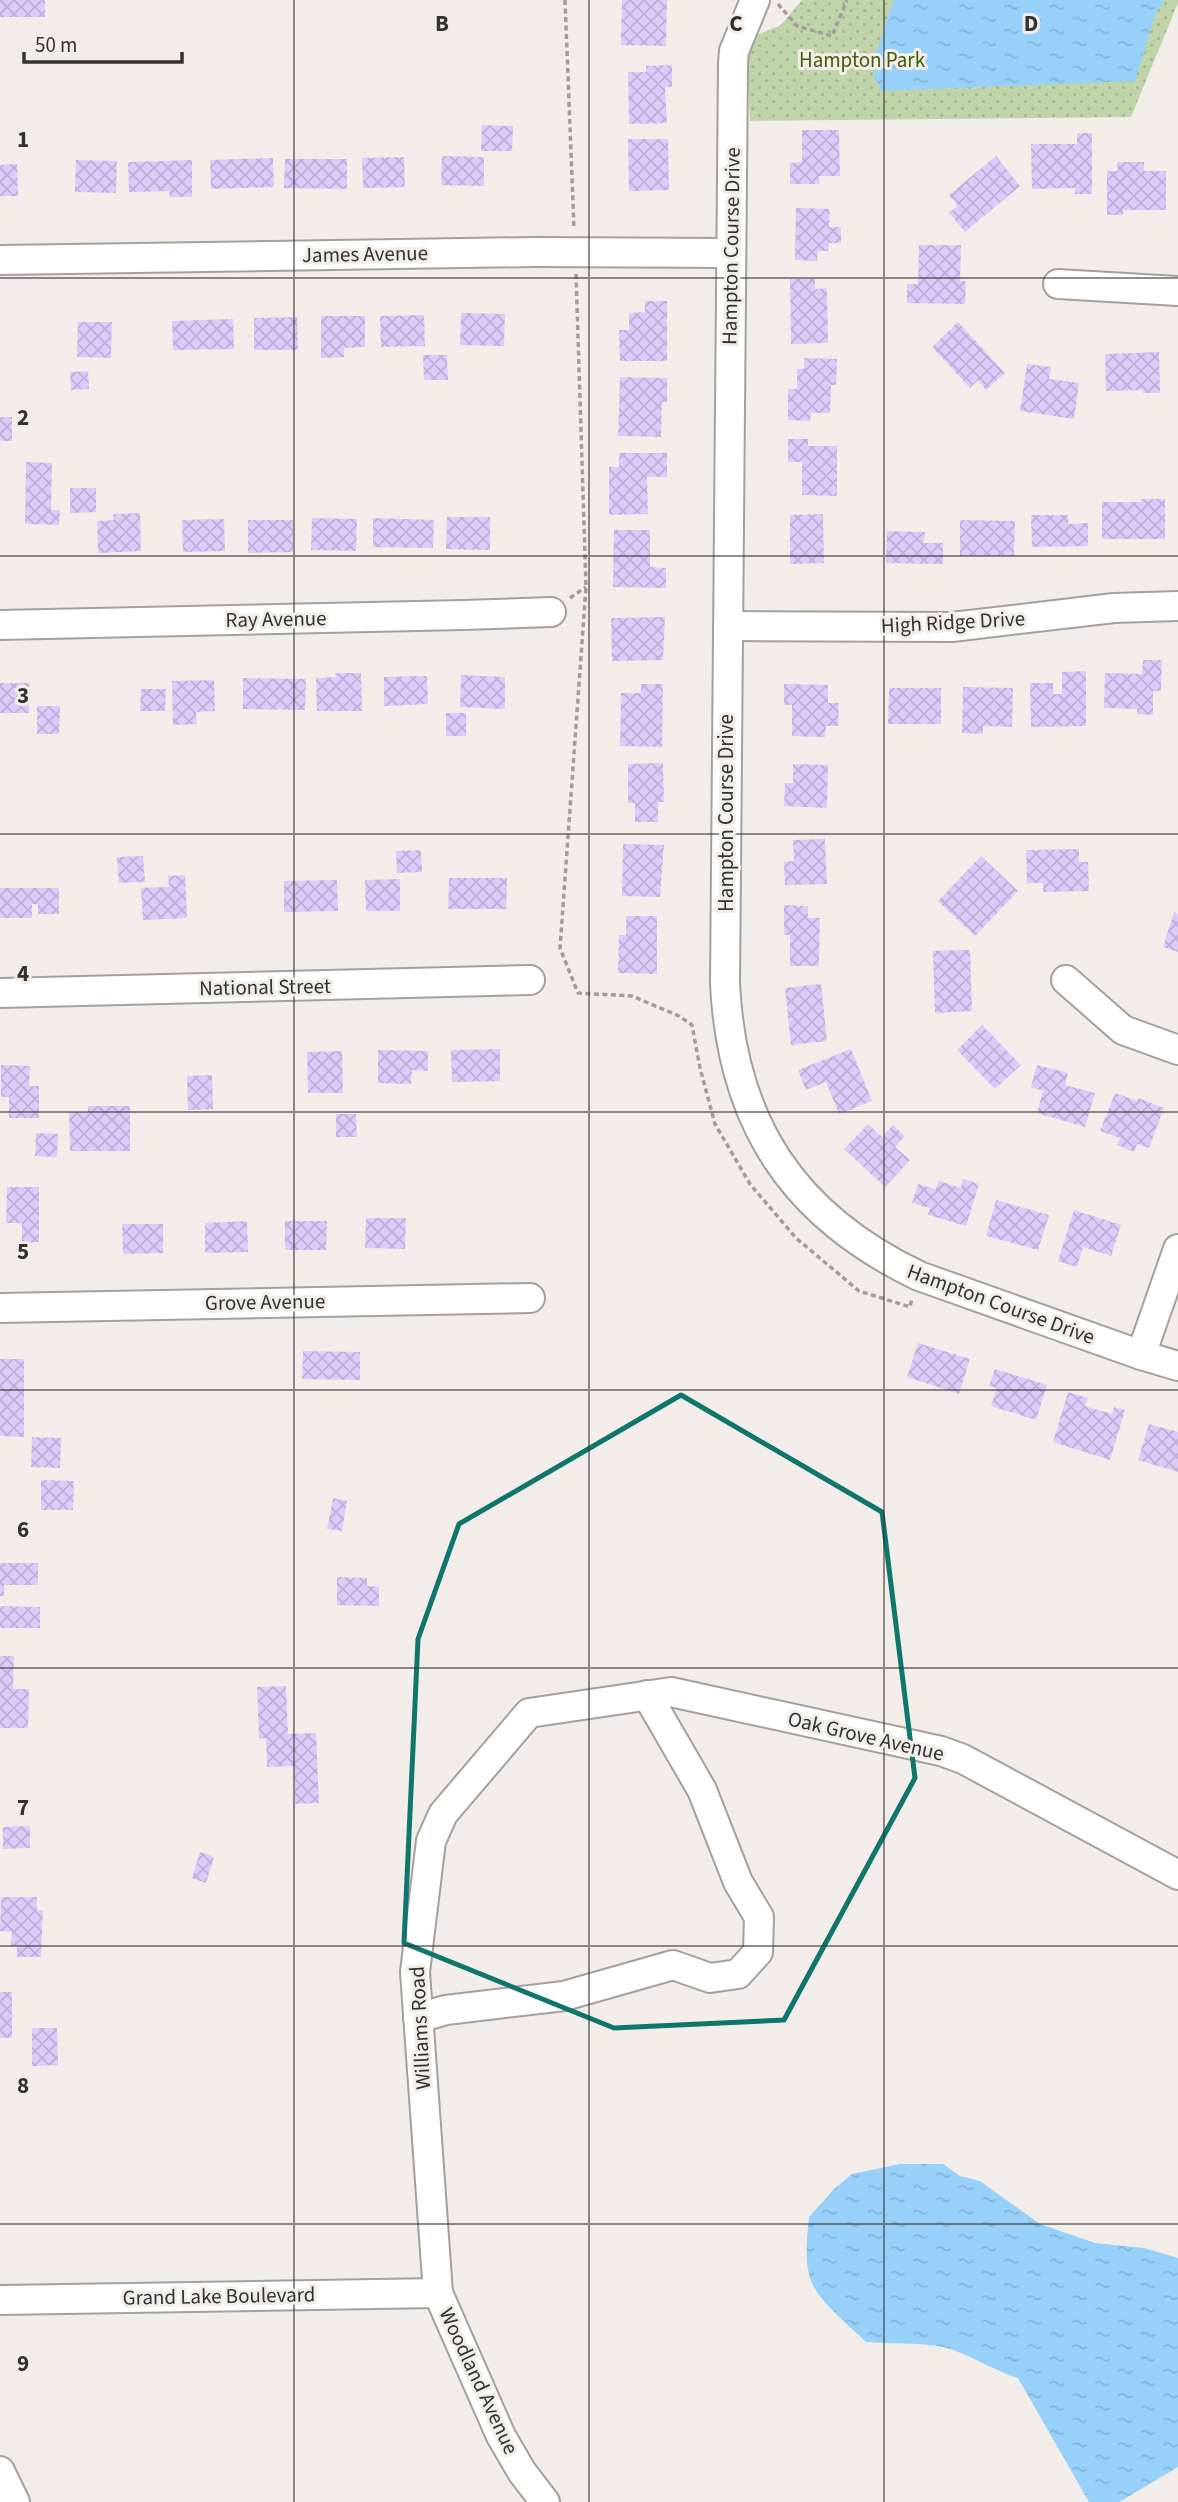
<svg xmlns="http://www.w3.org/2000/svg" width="1178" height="2502" viewBox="0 0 1178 2502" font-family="'Source Sans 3',sans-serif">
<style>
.park{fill:url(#park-dots)}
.water{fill:url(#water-ripples)}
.building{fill:url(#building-cross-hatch)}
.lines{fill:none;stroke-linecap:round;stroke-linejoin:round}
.minor-casing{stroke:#a5a09b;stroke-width:32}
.path{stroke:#a19d9a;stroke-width:3.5;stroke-dasharray:5 3.5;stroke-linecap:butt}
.minor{stroke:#fff;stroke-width:28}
.marked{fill:none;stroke:#0f766e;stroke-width:5;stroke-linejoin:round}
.grid{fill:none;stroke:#343230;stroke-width:2;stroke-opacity:0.55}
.labels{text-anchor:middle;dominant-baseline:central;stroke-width:6;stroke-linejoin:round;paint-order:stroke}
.park-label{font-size:21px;fill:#405e07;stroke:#f3ede9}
.street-label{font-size:21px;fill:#343230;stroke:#f3ede9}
.grid-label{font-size:23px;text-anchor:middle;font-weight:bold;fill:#343230;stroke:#f3ede9;stroke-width:6;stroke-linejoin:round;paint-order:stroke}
</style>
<defs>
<pattern id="park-dots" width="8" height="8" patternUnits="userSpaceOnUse" patternTransform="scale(1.75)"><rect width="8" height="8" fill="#c0d4a9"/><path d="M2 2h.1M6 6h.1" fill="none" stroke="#a6b692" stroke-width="1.8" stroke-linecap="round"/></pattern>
<pattern id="water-ripples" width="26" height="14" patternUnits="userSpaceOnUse" patternTransform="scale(1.75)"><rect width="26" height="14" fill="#97d0f9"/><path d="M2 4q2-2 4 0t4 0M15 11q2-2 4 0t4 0" fill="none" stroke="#83b3d6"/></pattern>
<pattern id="building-cross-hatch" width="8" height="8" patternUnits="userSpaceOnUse" patternTransform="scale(1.75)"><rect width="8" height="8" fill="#dccbfa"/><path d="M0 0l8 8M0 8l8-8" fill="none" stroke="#bdafd7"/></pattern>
</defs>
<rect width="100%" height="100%" fill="#f3ede9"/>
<polygon class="park" points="802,0 1178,0 1178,3 1131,117 750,121 746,49 754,36 781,25"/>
<g class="water">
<polygon points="894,0 1165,0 1156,12 1135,81 882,91 874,78 875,55"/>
<path d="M900,2164H943L960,2176L980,2181L1040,2224L1095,2243L1144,2248L1178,2258V2467L1119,2502H1089L1018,2378C991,2370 971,2354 943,2347C919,2342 891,2344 866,2342C851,2327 824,2306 814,2287C803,2268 807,2238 809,2217L835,2188L852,2174Z"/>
</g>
<g class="building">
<rect x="0" y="0" width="45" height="17"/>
<polygon points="622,0 667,0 666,46 621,45"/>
<polygon points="672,65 672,87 665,87 667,123 629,124 628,72 646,72 646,66"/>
<polygon points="482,125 513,126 512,151 481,151"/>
<polygon points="802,130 839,130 840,176 819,176 820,184 790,184 790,163 802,162"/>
<polygon points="1077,133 1092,133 1092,194 1075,194 1075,188 1032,189 1031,144 1077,144"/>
<polygon points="628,139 668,139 669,190 629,191"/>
<polygon points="442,156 484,157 484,186 441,185"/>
<polygon points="996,156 1020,186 965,232 949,213 958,206 949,195"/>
<polygon points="404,157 405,187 363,188 362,158"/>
<polygon points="273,158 274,187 211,189 210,160"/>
<polygon points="285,159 347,159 347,189 284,188"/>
<polygon points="76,160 117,161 116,193 75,192"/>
<polygon points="192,160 192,197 170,197 169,191 129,192 128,162"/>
<polygon points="1117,162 1144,162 1144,171 1166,171 1166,210 1123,210 1123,215 1107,215 1107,171 1118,171"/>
<polygon points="17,164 18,196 0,196 0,165"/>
<polygon points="796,208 830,209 829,227 841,227 841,243 829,243 828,251 818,251 817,261 795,260"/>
<polygon points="919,245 961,245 960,281 966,281 965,304 907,303 907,284 918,284"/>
<polygon points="790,279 815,279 815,289 827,288 828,343 791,344"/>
<polygon points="645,301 667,301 667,361 620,361 619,330 629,330 629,313 645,312"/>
<polygon points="461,313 505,314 504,346 460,345"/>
<polygon points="424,315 425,346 381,347 380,316"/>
<polygon points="321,316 365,316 365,347 344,348 344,357 321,358"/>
<polygon points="297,317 298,350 254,350 254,318"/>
<polygon points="233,319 234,349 173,350 172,321"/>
<polygon points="78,322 112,322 111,358 77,357"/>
<polygon points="958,322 1005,373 986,390 978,380 970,388 932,347"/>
<polygon points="1159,352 1160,393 1143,393 1143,390 1106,391 1105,354"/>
<polygon points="423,355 447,355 448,380 424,380"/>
<polygon points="804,358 837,359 836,385 831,385 830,413 811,413 810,421 788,420 788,389 797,389 797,369 804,369"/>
<polygon points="1027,364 1051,367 1049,379 1079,383 1074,419 1020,411"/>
<polygon points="88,371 89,389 71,390 70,372"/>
<polygon points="620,377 667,378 667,402 662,402 661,437 618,436"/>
<rect x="0" y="417" width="12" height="24"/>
<polygon points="788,439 808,439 808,446 837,446 837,496 802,495 802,462 788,462"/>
<polygon points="619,453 667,453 667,477 647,477 648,514 609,515 609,467 619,467"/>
<polygon points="26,462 52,463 51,510 60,510 59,525 25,524"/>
<polygon points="70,488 96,488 96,512 70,513"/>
<polygon points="1141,499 1165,499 1165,539 1102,539 1102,502 1141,502"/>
<polygon points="140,513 141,551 98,553 97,521 114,520 113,514"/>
<polygon points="823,514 824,563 790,564 790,515"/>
<polygon points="1031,515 1068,515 1068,524 1088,523 1088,546 1032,547"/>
<polygon points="447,517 490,517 490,550 446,549"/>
<polygon points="312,518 357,519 356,551 311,550"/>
<polygon points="373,518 434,520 433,548 373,547"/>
<polygon points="224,519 225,551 183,552 182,520"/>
<polygon points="248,520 293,520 293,552 248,553"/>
<polygon points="960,520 1015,521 1014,556 960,556"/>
<polygon points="614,530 650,530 650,567 666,568 666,588 613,587"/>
<polygon points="887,531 925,532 924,543 943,543 943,564 886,563"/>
<polygon points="665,617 663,660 612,661 611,618"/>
<polygon points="1143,660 1162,660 1161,691 1153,691 1153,715 1137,714 1137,709 1104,708 1105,673 1142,674"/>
<polygon points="1086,671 1086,726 1031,727 1030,683 1053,683 1053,694 1062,694 1062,672"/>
<polygon points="335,673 361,673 362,711 317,711 316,678 336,677"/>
<polygon points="461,675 505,677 505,709 460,707"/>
<polygon points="427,676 428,704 384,706 384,677"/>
<polygon points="243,678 306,679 305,710 243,709"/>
<polygon points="214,680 215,711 196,712 197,724 173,725 172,681"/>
<rect x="0" y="683" width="29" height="30"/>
<polygon points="641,684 663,684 662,747 620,746 621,693 641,693"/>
<polygon points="784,684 828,685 828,703 839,703 838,726 826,726 825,737 792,736 792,705 784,705"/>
<polygon points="963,687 1013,688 1012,727 983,726 983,734 962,733"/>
<polygon points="889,688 941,688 941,724 888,724"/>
<polygon points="141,689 166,689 165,711 140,711"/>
<polygon points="37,706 60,706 59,734 37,734"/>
<rect x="446" y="713" width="20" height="23"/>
<polygon points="663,763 664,802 658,802 658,822 635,822 635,803 628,803 628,764"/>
<polygon points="793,764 828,765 827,808 784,806 785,783 793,783"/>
<polygon points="825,839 827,884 785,885 784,862 794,861 793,840"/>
<polygon points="623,844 664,845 660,897 622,896"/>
<polygon points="1079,849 1079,862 1088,862 1089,891 1043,892 1043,883 1027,883 1026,850"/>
<polygon points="421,850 422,872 397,873 396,851"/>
<polygon points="143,856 145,882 119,883 117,857"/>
<polygon points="981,856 1018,891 975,936 938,901"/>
<polygon points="185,875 187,918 143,920 141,888 169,887 168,876"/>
<polygon points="449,878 507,878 506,909 448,909"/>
<polygon points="400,879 400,911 366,911 365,880"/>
<polygon points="337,880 338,911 284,912 284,881"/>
<polygon points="0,888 59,888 59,914 38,914 38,904 32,904 32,918 0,918"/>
<polygon points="784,905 808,906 808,918 820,918 819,966 790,966 790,935 784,935"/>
<polygon points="1174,912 1178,914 1178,952 1163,947"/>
<polygon points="626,916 657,916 657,974 618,973 619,935 626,935"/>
<polygon points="970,950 972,1011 935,1013 933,951"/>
<polygon points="821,984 827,1041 791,1045 785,988"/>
<polygon points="982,1025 1021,1065 995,1089 957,1050"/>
<polygon points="500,1049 500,1081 452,1082 451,1050"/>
<polygon points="851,1049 872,1101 839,1114 826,1082 806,1090 798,1070"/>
<polygon points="378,1050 428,1051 428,1071 412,1070 411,1084 378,1083"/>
<polygon points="342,1051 343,1093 308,1093 307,1052"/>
<polygon points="1,1065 30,1066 29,1086 39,1086 39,1118 9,1118 9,1097 1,1097"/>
<polygon points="1037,1065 1068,1073 1065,1085 1095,1093 1085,1127 1037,1113 1043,1091 1031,1087"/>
<polygon points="212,1075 213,1109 188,1110 187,1076"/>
<polygon points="1115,1093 1137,1101 1138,1098 1164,1108 1149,1148 1137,1144 1134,1152 1117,1145 1120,1138 1100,1131"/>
<polygon points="88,1106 130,1106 130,1151 70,1151 69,1112 88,1112"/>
<polygon points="336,1114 356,1114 357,1137 336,1137"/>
<polygon points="868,1124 882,1137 893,1125 905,1136 895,1147 910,1160 885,1187 844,1149"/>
<polygon points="36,1133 58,1134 57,1157 35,1156"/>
<polygon points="963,1179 979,1184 966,1226 928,1215 930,1208 912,1203 918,1184 936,1189 939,1181 961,1188"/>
<polygon points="7,1187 39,1187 39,1242 22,1243 22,1223 6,1223"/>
<polygon points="996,1200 1049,1215 1038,1250 986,1236"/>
<polygon points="1074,1210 1121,1225 1111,1256 1083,1247 1077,1267 1058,1261"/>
<polygon points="366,1218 406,1218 405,1249 365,1248"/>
<polygon points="247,1221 248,1252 205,1253 205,1223"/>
<polygon points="285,1221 327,1221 326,1250 285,1250"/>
<polygon points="122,1224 163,1224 163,1253 123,1254"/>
<polygon points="918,1343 970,1359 959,1394 907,1377"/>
<polygon points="303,1351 360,1352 360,1380 302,1379"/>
<polygon points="0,1359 24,1359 24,1437 0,1436"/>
<polygon points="995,1369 1047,1385 1036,1420 991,1406 997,1388 989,1386"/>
<polygon points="1068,1392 1088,1398 1085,1406 1112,1414 1114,1407 1125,1410 1110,1460 1053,1442"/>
<polygon points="1149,1424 1178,1432 1178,1472 1138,1460"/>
<polygon points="32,1437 61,1438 60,1468 31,1467"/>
<polygon points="41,1480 74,1481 73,1510 41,1510"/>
<polygon points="333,1498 347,1501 342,1531 327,1529"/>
<polygon points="0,1563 38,1563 38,1585 4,1585 4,1596 0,1596"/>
<polygon points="337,1577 367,1578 367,1586 379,1587 379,1606 337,1605"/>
<polygon points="0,1606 40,1607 40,1628 0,1628"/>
<polygon points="0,1656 14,1656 13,1689 29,1689 28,1728 0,1728"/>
<polygon points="286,1686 288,1734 316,1733 319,1803 295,1804 294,1766 267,1767 266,1738 259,1739 257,1687"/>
<polygon points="30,1826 30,1848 3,1849 3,1827"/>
<polygon points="200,1852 214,1857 206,1883 192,1878"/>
<polygon points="1,1897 37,1897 37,1910 43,1910 41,1957 17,1957 17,1946 11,1946 12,1932 0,1931"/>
<rect x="0" y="1992" width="12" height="46"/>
<polygon points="32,2028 57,2028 58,2065 32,2066"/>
</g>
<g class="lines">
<g class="minor-casing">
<g id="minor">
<path d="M755,0L734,51L733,63L725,984C732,1123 793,1216 919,1276L1141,1355L1178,1366"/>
<polyline points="0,260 534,252 731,253"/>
<polyline points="1058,284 1178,291"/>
<polyline points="0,625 463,615 551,612"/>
<polyline points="728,626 952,627 1114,608 1178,606"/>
<polyline points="1066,980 1123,1030 1178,1050"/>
<polyline points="0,993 530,980"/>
<polyline points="0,1308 530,1298"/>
<polyline points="1141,1355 1178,1249"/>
<polyline points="418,2018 446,2010 564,1996 673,1965 710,1978 738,1974 758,1952 759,1917 738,1882 702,1790 647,1695"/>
<polyline points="0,2300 438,2293"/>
<polyline points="0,2471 15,2502"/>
<polyline points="545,2502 522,2472 501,2436 438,2293 415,1972 431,1841 443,1814 529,1713 671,1692 941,1751 963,1759 1178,1875"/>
</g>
</g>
<g class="path">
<polyline points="565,0 574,228"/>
<polyline points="778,4 797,26 832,36 847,0"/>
<polyline points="576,274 586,587 560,948 578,993 632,996 679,1016 692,1025 700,1068 715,1124 750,1184 796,1238 859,1291 910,1307 912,1298"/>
<polyline points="570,598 586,587"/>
</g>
<use href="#minor" class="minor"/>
</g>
<path class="marked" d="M681,1395L882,1512L915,1778L784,2020L614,2028L404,1943L418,1639L459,1524Z"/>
<path class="grid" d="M294,0V2502M589,0V2502M884,0V2502M0,278H1178M0,556H1178M0,834H1178M0,1112H1178M0,1390H1178M0,1668H1178M0,1946H1178M0,2224H1178"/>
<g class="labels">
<g class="park-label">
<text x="862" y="60">Hampton Park</text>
</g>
<g class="street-label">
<text transform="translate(731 246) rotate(-89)">Hampton Course Drive</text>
<text transform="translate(365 254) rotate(-1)">James Avenue</text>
<text transform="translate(276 619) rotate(-1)">Ray Avenue</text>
<text transform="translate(953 622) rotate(-3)">High Ridge Drive</text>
<text transform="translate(726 813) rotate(-90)">Hampton Course Drive</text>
<text transform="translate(265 987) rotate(-1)">National Street</text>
<text transform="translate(265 1302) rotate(-1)">Grove Avenue</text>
<text transform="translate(1001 1304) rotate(20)">Hampton Course Drive</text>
<text transform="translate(866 1736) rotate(13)">Oak Grove Avenue</text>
<text transform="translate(420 2028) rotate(-93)">Williams Road</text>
<text transform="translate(219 2296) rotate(-1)">Grand Lake Boulevard</text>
<text transform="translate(479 2381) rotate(65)">Woodland Avenue</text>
</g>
</g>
<g class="grid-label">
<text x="442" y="31">B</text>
<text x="736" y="31">C</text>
<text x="1031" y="31">D</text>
<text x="23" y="147">1</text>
<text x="23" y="425">2</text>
<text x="23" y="703">3</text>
<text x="23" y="981">4</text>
<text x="23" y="1259">5</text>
<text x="23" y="1537">6</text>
<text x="23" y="1815">7</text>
<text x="23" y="2093">8</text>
<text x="23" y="2371">9</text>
</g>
<path d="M24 52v10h158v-10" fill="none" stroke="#343230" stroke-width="3.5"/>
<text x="35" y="52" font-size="21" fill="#343230" stroke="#f3ede9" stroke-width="5" paint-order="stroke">50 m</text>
</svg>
